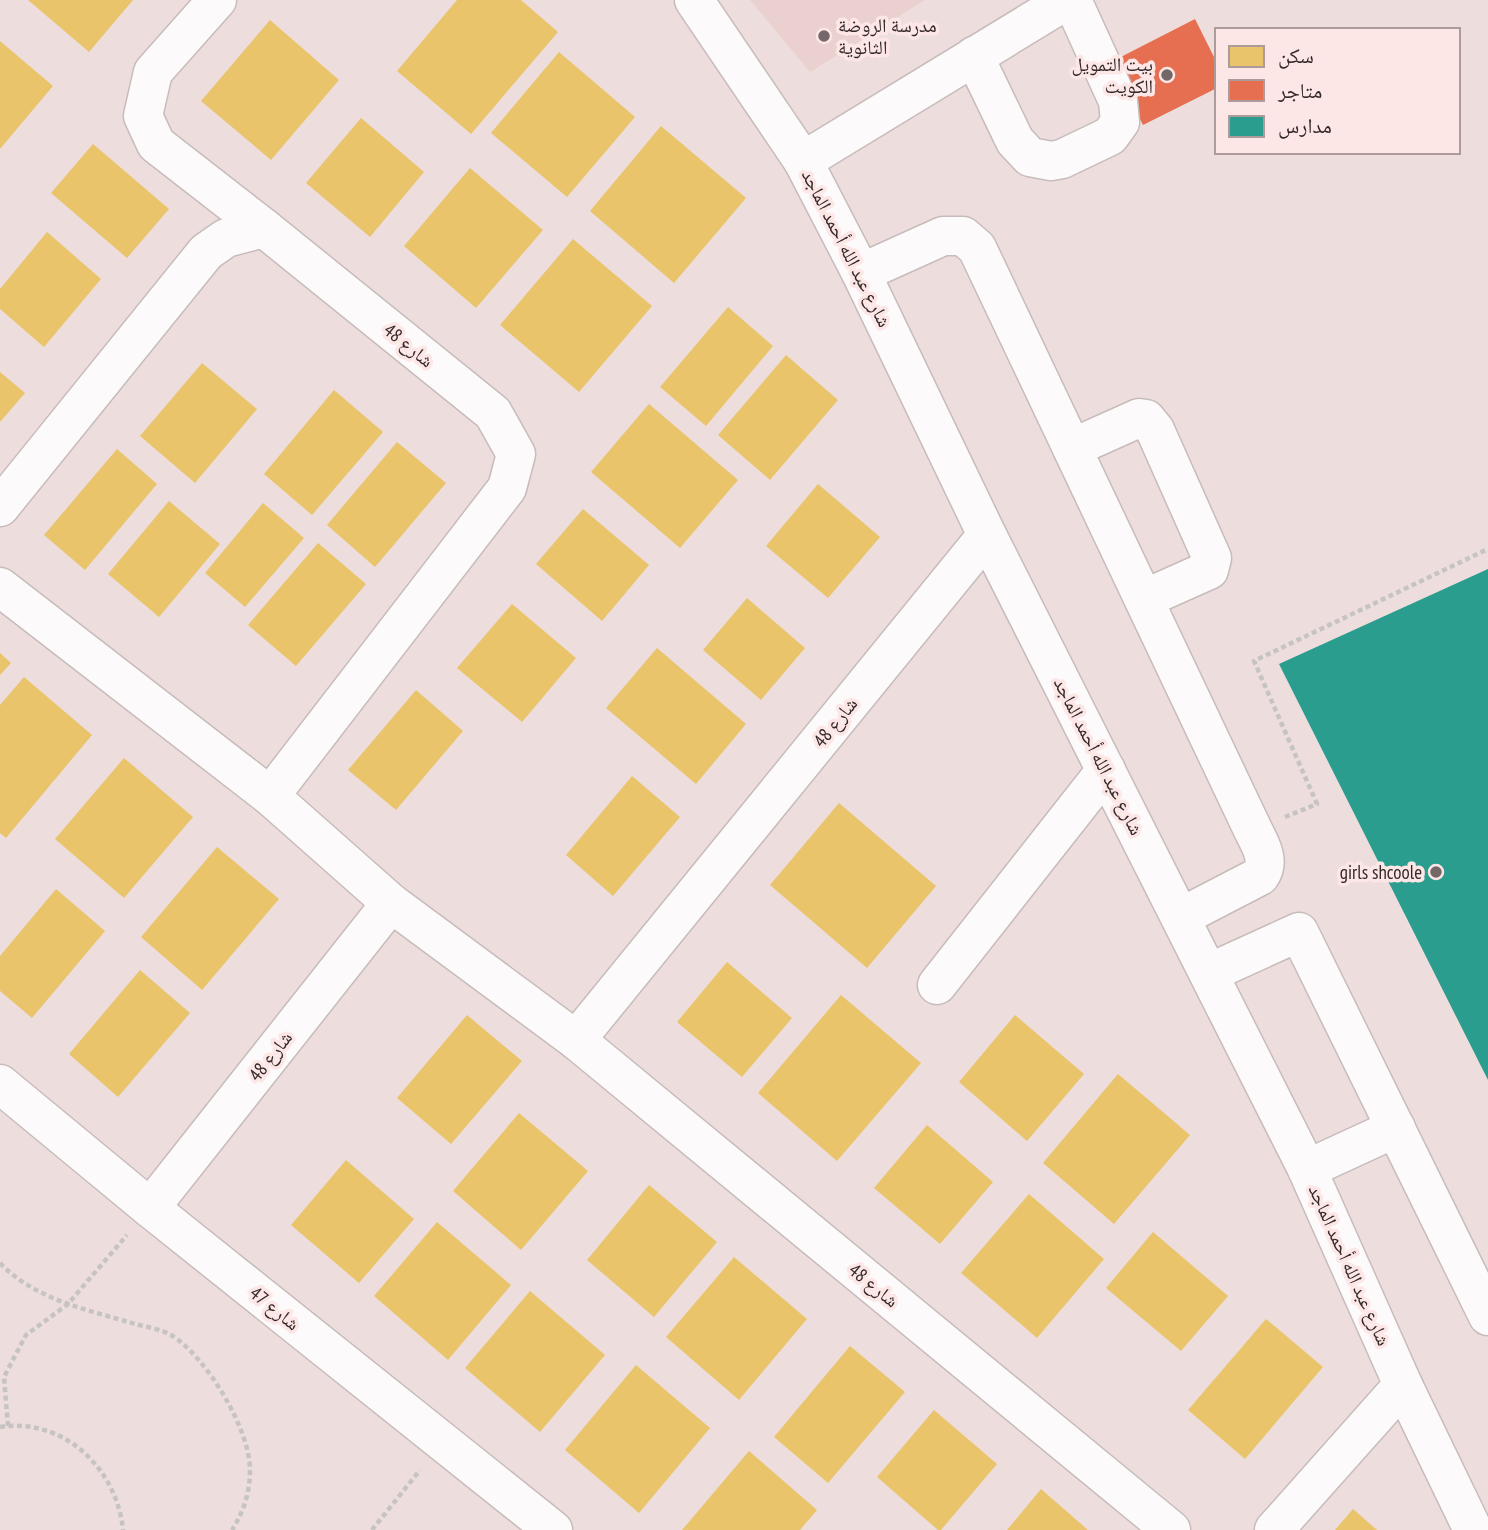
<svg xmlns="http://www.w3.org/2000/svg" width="1488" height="1530" viewBox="0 0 1488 1530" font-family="'PT Sans Narrow','Noto Naskh Arabic',sans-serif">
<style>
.built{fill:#ead1cf}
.homes{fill:#e9c46a}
.shops{fill:#e76f51}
.schools{fill:#2a9d8f}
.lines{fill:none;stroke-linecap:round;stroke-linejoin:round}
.minor-casing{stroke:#c7bcbb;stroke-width:41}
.path{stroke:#c7c3c3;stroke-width:4.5;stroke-dasharray:5 3.5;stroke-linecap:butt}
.minor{stroke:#fcfafa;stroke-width:38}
.poi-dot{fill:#736867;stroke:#fde7e6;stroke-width:2.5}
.labels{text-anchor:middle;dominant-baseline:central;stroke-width:7;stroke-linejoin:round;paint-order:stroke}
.poi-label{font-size:19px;fill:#322828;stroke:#fde7e6;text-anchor:end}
.street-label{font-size:19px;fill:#322828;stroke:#fde7e6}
</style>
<rect width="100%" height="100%" fill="#eddedd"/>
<polygon class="built" points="750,0 925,0 810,72"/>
<g class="homes">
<polygon points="28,0 133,0 89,52"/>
<polygon points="457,0 521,0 558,32 471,134 397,71"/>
<polygon points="270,20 339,80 271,160 201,101"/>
<polygon points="0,41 53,86 0,149"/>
<polygon points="559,52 635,117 567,197 491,133"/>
<polygon points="361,118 424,172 370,237 306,183"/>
<polygon points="661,126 746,198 674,283 590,211"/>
<polygon points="93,144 169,209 127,258 51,193"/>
<polygon points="470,168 543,230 476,308 404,246"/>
<polygon points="47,232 101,279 44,347 0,309 0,289"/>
<polygon points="573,239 652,306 579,392 500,325"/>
<polygon points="728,307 773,346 706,426 660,387"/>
<polygon points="786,355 838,400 770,480 718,435"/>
<polygon points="202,363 257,409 195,483 140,436"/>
<polygon points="0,372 25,393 0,422"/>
<polygon points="334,390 383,432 312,515 264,474"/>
<polygon points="649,404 738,480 680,548 591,472"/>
<polygon points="397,442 446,483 375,567 327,525"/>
<polygon points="117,449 157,484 85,570 44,535"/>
<polygon points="818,484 880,537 828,598 766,546"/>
<polygon points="169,501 220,544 159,617 108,574"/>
<polygon points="263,503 304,538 245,607 205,573"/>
<polygon points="583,509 649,565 602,621 536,564"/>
<polygon points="318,543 366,584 296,666 248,625"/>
<polygon points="747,598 805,648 761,700 703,650"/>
<polygon points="512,604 576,658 522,722 457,668"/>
<polygon points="657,648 746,724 696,784 606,708"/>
<polygon points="0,653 11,663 0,675"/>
<polygon points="24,677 92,735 6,838 0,833 0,705"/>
<polygon points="416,690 463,731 396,810 348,770"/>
<polygon points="124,758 193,817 124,898 55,839"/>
<polygon points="632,776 680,817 613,896 566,855"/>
<polygon points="839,803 936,886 867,968 770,885"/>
<polygon points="217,847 279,899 202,990 141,937"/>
<polygon points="56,889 105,931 32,1018 0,991 0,956"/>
<polygon points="727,962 792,1018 742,1077 677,1022"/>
<polygon points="140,970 190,1013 118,1097 69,1054"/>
<polygon points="841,995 921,1063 837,1161 758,1093"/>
<polygon points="467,1015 522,1061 451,1144 397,1098"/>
<polygon points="1015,1015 1084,1074 1027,1141 959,1082"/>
<polygon points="1118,1074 1190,1135 1114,1224 1043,1163"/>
<polygon points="519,1113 588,1171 521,1250 453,1191"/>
<polygon points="927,1125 993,1182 940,1244 874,1188"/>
<polygon points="346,1160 414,1219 359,1283 291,1225"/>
<polygon points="649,1185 717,1242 654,1317 587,1260"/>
<polygon points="1029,1194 1104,1259 1037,1338 961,1273"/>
<polygon points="437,1222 511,1285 448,1360 374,1296"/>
<polygon points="1153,1232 1228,1296 1181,1351 1106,1288"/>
<polygon points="734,1257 807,1319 739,1400 666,1337"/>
<polygon points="530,1291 605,1355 540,1432 465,1368"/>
<polygon points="1266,1319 1323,1367 1245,1459 1188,1410"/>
<polygon points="850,1346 905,1392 828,1483 774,1437"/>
<polygon points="636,1365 710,1428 639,1513 565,1450"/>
<polygon points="934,1410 997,1464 941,1530 938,1530 877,1477"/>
<polygon points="749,1451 817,1510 800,1530 682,1530"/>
<polygon points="1041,1489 1088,1530 1007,1530"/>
<polygon points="1353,1509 1377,1530 1335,1530"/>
</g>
<polygon class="shops" points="1195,19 1217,63 1217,88 1143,125 1111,62"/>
<polygon class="schools" points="1488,569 1488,1080 1279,664"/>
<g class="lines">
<g class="minor-casing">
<g id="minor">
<polyline points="217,0 153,72 143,116 156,144 264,228"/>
<polyline points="694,0 803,161 861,273 987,535 1307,1169 1403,1385 1473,1530"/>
<polyline points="974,56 1015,141 1030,157 1051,161 1062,159 1110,136 1120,122 1118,101 1072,0"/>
<polyline points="803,161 1067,0"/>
<path d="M861,273L943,236H963L977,248L1253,830C1260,844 1271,861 1260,876L1181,917"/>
<polyline points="1072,448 1139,418 1146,419 1155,430 1212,558 1209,570 1144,599"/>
<polyline points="0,507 206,252 226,238 264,228 493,413 516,454 507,488 270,796"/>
<polyline points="0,587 270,796 391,903 576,1040 1171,1530"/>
<polyline points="1209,973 1299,932 1488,1316"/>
<polyline points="937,985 1106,770"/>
<polyline points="576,1040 987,535"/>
<polyline points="0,1084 150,1208 553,1530"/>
<polyline points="1307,1169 1396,1128"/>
<polyline points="150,1208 391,903"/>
<polyline points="1274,1530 1403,1385"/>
</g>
</g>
<g class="path">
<polyline points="1285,817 1317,804 1254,661 1488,549"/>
<path d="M0,1263C35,1300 89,1310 135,1324C146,1327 161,1329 171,1335C206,1356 250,1429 250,1470C250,1492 244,1511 232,1530"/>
<polyline points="8,1426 4,1377 26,1335 68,1304 127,1235"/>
<path d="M0,1427C64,1417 117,1469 123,1530"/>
<polyline points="372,1530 420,1470"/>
</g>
<use href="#minor" class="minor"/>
</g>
<g class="poi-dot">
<circle cx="824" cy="36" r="7"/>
<circle cx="1167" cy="75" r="7"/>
<circle cx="1436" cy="872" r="7"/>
</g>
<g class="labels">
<g class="poi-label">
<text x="838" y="25" text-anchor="start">مدرسة الروضة<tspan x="838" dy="22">الثانوية</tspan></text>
<text x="1153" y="64">بيت التمويل<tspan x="1153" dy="22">الكويت</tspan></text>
<text x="1422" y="872">girls shcoole</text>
</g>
<g class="street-label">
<text transform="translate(847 248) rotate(63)">شارع عبد الله أحمد الماجد</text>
<text transform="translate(409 345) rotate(39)">شارع 48</text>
<text transform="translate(835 722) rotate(-51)">شارع 48</text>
<text transform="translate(1099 756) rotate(63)">شارع عبد الله أحمد الماجد</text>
<text transform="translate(270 1056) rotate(-52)">شارع 48</text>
<text transform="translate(1350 1265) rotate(66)">شارع عبد الله أحمد الماجد</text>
<text transform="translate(874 1285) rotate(39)">شارع 48</text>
<text transform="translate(275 1308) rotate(39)">شارع 47</text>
</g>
</g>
<rect x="1215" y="28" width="245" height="126" fill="#fde7e6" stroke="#ac9b9a" stroke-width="2"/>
<rect x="1229" y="46" width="35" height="21" fill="#e9c46a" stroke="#ac9b9a" stroke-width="2"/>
<text x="1278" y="63" font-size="21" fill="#322828">سكن</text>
<rect x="1229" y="80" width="35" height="21" fill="#e76f51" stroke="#ac9b9a" stroke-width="2"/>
<text x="1278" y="98" font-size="21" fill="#322828">متاجر</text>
<rect x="1229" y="116" width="35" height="21" fill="#2a9d8f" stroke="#ac9b9a" stroke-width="2"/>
<text x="1278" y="133" font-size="21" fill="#322828">مدارس</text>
</svg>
